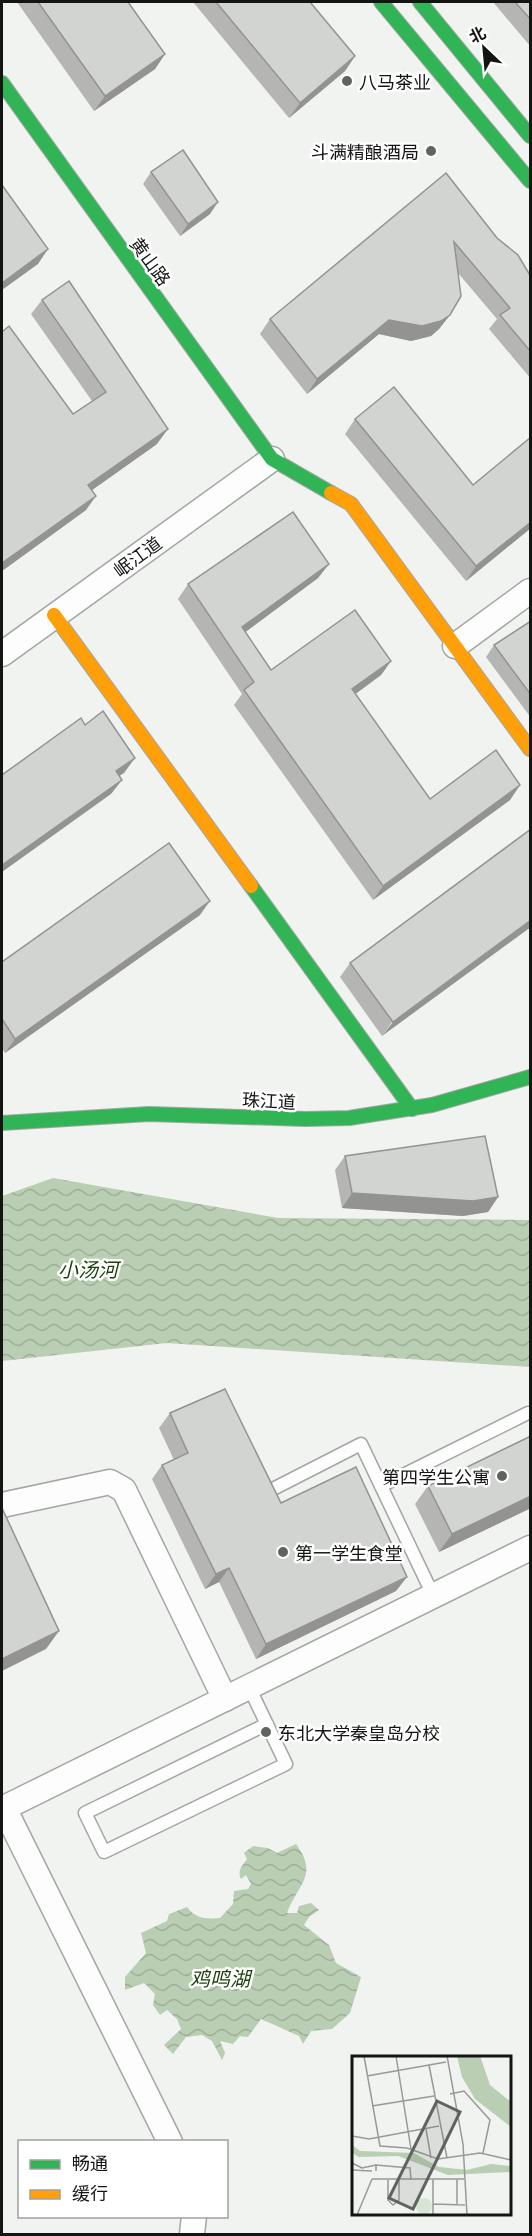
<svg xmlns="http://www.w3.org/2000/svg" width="532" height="2236" viewBox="0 0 532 2236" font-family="Literata,'Noto Sans SC',serif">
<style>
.water{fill:url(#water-waves)}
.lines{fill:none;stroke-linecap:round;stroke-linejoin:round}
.lane-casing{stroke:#a4a6a3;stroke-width:15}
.street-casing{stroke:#a4a6a3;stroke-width:27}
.fast-casing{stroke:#a4a6a3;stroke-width:16}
.slow-casing{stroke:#a4a6a3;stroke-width:16}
.lane{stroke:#fdfdfd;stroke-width:12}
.street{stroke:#fdfdfd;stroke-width:24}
.fast{stroke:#30b455;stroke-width:14}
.slow{stroke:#ff9f0a;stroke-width:14}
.wall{fill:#b5b6b4}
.shaded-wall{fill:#939492}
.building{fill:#d2d4d1;stroke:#939492;stroke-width:1.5}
.poi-dot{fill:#606360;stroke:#fff;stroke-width:2}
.labels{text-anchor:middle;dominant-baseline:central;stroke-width:5;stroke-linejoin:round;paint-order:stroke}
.poi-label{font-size:18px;fill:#131513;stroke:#fff;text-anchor:start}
.street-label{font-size:18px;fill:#131513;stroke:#fff}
.water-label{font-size:20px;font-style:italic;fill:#1a3f09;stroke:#fff}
.inset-road{fill:none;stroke:#989a97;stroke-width:1.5}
.view{fill:#606360;fill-opacity:0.15;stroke:#606360;stroke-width:3}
.inset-edge{fill:none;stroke:#131513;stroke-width:3}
</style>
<defs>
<pattern id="water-waves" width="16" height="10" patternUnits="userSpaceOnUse" patternTransform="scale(1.5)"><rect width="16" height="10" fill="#b9ceb2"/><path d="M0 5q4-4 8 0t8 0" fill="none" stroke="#9eb098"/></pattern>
</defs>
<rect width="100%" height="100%" fill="#f0f3ef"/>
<g class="water">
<polygon points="53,1178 278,1218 530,1220 530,1367 167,1343 2,1361 2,1196"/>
<path d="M296,1844C319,1875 298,1884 287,1913H297L299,1906L311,1903L319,1910L309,1917L304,1925L329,1945L336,1963L361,1977L350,2013L332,2029L311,2031L303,2044L299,2036L261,2019L248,2037L240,2036L233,2044L220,2041L225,2053L222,2060L212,2041L202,2035L186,2037L173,2054L164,2045L181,2029L177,2019L167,2010L160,2015L153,2005L155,1994L144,1983L125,1990V1977L146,1953L141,1933L167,1921L169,1914L187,1907C196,1919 206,1919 220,1918L233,1904L234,1891L248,1889L251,1884L246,1875L241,1879C237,1871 242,1866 247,1859L244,1853L253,1846L268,1848L277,1853Z"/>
</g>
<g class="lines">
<g class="lane-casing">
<g id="lane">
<polyline points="269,1491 361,1444 381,1486"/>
<polyline points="433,1595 381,1486 528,1413"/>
<polyline points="249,1687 286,1764 104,1852 85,1813 267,1724"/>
</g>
</g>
<g class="street-casing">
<g id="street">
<polyline points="455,646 530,591"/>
<polyline points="2,654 272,459"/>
<polyline points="2,1505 110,1482 124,1490 225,1699"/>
<polyline points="4,1808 170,2142"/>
<polyline points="2,1809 530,1548"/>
<polyline points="192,2234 194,2216"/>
</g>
</g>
<g class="fast-casing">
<g id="fast">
<polyline points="381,2 530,181"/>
<polyline points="420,2 530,136"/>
<polyline points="2,83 272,459 331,493"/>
<polyline points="251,886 412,1109"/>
<polyline points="2,1123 149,1114 306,1119 349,1118 432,1105 530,1077"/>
</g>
</g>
<g class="slow-casing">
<g id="slow">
<polyline points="331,493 351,504 530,749"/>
<polyline points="54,615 251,886"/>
</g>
</g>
<use href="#lane" class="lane"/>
<use href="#street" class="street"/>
<use href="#fast" class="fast"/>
<use href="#slow" class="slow"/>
</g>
<g class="wall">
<polygon points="17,2 128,2 165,54 155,69 94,111"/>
<polygon points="193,2 310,2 355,56 345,71 289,118"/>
<polygon points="493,2 531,2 531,47"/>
<polygon points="151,172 210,214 180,236 143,184"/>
<polygon points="446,173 497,238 531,277 531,379 489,329 497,319 458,273 450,315 439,329 431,336 411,341 379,334 307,394 260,334 270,319"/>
<polygon points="42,300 157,444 92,490 86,510 2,571 2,332 73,414 92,401 31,314"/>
<polygon points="355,419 473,485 531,437 531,528 466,581 345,434"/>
<polygon points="329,564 318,578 245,632 271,670 391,661 381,675 355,694 430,799 520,785 510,800 373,900 234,705 242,694 178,599 188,584"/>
<polygon points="531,621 531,718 486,657 494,645"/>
<polygon points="531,829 382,1036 340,977 350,963"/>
<polygon points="200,915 5,1053 2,1048 2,962"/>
<polygon points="345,1156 498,1197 488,1212 463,1216 342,1208 335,1170"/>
<polygon points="170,1413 281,1503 396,1591 256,1659 219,1582 205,1589 152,1479 162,1465 174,1460 159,1428"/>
<polygon points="531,1436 531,1508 439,1552 415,1504 428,1486"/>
</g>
<g class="shaded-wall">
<polygon points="165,54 155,69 94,111 105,96"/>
<polygon points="355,56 345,71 289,118 300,103"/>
<polygon points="218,202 210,214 180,236 188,224"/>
<polygon points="48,249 38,264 2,290 2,283"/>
<polygon points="450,315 439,329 431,336 411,341 379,334 307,394 317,379 389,320"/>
<polygon points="168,429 157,444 78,500 88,485"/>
<polygon points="96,496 86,510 2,571 2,563"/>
<polygon points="531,522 531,528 466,581 476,566"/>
<polygon points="329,564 318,578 232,642 242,627"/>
<polygon points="391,661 381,675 342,704 352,689"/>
<polygon points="135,758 124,773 106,785 116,771"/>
<polygon points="122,780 111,794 2,872 2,865"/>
<polygon points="520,785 510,800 373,900 383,886"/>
<polygon points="210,901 200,915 5,1053 15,1039"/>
<polygon points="531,920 531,927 382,1036 393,1022"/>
<polygon points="352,1193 498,1197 488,1212 463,1216 342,1208"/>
<polygon points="531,1496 531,1508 439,1552 452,1534"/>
<polygon points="229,1568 219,1582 205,1589 216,1574"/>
<polygon points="407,1577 396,1591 256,1659 266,1644"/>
<polygon points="59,1631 46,1649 2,1671 2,1659"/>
</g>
<g class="building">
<polygon points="38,2 128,2 165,54 105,96"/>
<polygon points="216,2 310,2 355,56 300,103"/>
<polygon points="515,2 531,2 531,20"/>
<polygon points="183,150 218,202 188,224 151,172"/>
<polygon points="446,173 497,238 518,255 531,277 531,352 500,315 510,308 454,242 461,296 450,315 441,321 422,326 389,320 317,379 270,319"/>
<polygon points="2,185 48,249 2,283"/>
<polygon points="69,281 168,429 88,485 96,496 2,563 2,332 9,326 73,414 106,392 42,300"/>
<polygon points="394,387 473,485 531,437 531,522 476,566 355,419"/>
<polygon points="293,512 329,564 242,627 271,670 355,610 391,661 352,689 430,799 496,750 520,785 383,886 244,690 254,682 188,584"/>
<polygon points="531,621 531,695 494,645"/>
<polygon points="103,711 135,758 116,771 122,780 2,865 2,775 81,718 85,725"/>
<polygon points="531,829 531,920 393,1022 350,963"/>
<polygon points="169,843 210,901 15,1039 2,1019 2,962"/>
<polygon points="485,1136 498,1197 473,1201 352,1193 345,1156"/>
<polygon points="225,1389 281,1503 356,1467 407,1577 266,1644 229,1568 216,1574 162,1465 188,1453 170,1413"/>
<polygon points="531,1436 531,1496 452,1534 428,1486"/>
<polygon points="2,1508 59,1631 2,1659"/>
</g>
<g class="poi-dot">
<circle cx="347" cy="81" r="6"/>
<circle cx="431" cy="151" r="6"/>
<circle cx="502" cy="1476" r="6"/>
<circle cx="283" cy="1552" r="6"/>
<circle cx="266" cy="1732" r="6"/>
</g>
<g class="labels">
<g class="poi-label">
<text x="359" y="81">八马茶业</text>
<text x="419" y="151" text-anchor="end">斗满精酿酒局</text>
<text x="490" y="1476" text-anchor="end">第四学生公寓</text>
<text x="295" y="1552">第一学生食堂</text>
<text x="278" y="1732">东北大学秦皇岛分校</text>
</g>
<g class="street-label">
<text transform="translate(151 261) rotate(54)">黄山路</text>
<text transform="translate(137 556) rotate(-36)">岷江道</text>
<text transform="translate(269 1100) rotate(3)">珠江道</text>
</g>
<g class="water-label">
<text x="88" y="1268">小汤河</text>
<text x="220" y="1977">鸡鸣湖</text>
</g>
</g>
<g transform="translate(352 2056)">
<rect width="159" height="159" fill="#f0f3ef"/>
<path d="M64 150a8 8 0 1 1 16 0a8 8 0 1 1-16 0Z" fill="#d8e5d5"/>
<path d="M105,0H128L138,29L159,46V71L123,43L110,21ZM0,89L8,95L62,97L87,111L115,114L139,108L159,110V116L96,119L46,100L7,101L0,97Z" fill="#b9ceb2"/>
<path class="inset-road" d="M12,0L28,90L55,92L86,103L128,97L159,104M44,0L59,93M95,0L111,88L115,159M77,9L95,102M15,20L94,6M98,38L112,35L138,64L131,97M20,50L82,40M74,73L79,102M0,80L17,83L87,70M0,107L10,112L24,109M0,114L20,115M24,115V109L58,112L59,124M20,123H112M81,123V159M105,123V149M36,124V144L41,149L47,144V124M81,148L113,149M5,159L20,123"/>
<path class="view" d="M85,45L108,56L61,153L37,142Z"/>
<rect width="159" height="159" class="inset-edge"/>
</g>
<rect width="532" height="2236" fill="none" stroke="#131513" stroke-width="6"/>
<rect x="18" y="2140" width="210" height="78" fill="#ffffff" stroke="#a1a1a1" stroke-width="1.5"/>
<rect x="30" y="2160" width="30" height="9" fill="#30b455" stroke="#a1a1a1" stroke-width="1.5"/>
<text x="72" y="2170" font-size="18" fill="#131513">畅通</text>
<rect x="30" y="2190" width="30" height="9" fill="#ff9f0a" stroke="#a1a1a1" stroke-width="1.5"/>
<text x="72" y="2200" font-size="18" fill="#131513">缓行</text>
<g transform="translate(484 48) rotate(334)" stroke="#ffffff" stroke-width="4.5" paint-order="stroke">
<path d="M0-4.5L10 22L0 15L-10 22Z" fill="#131513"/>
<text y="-9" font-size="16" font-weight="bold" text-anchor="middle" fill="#131513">北</text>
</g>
</svg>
